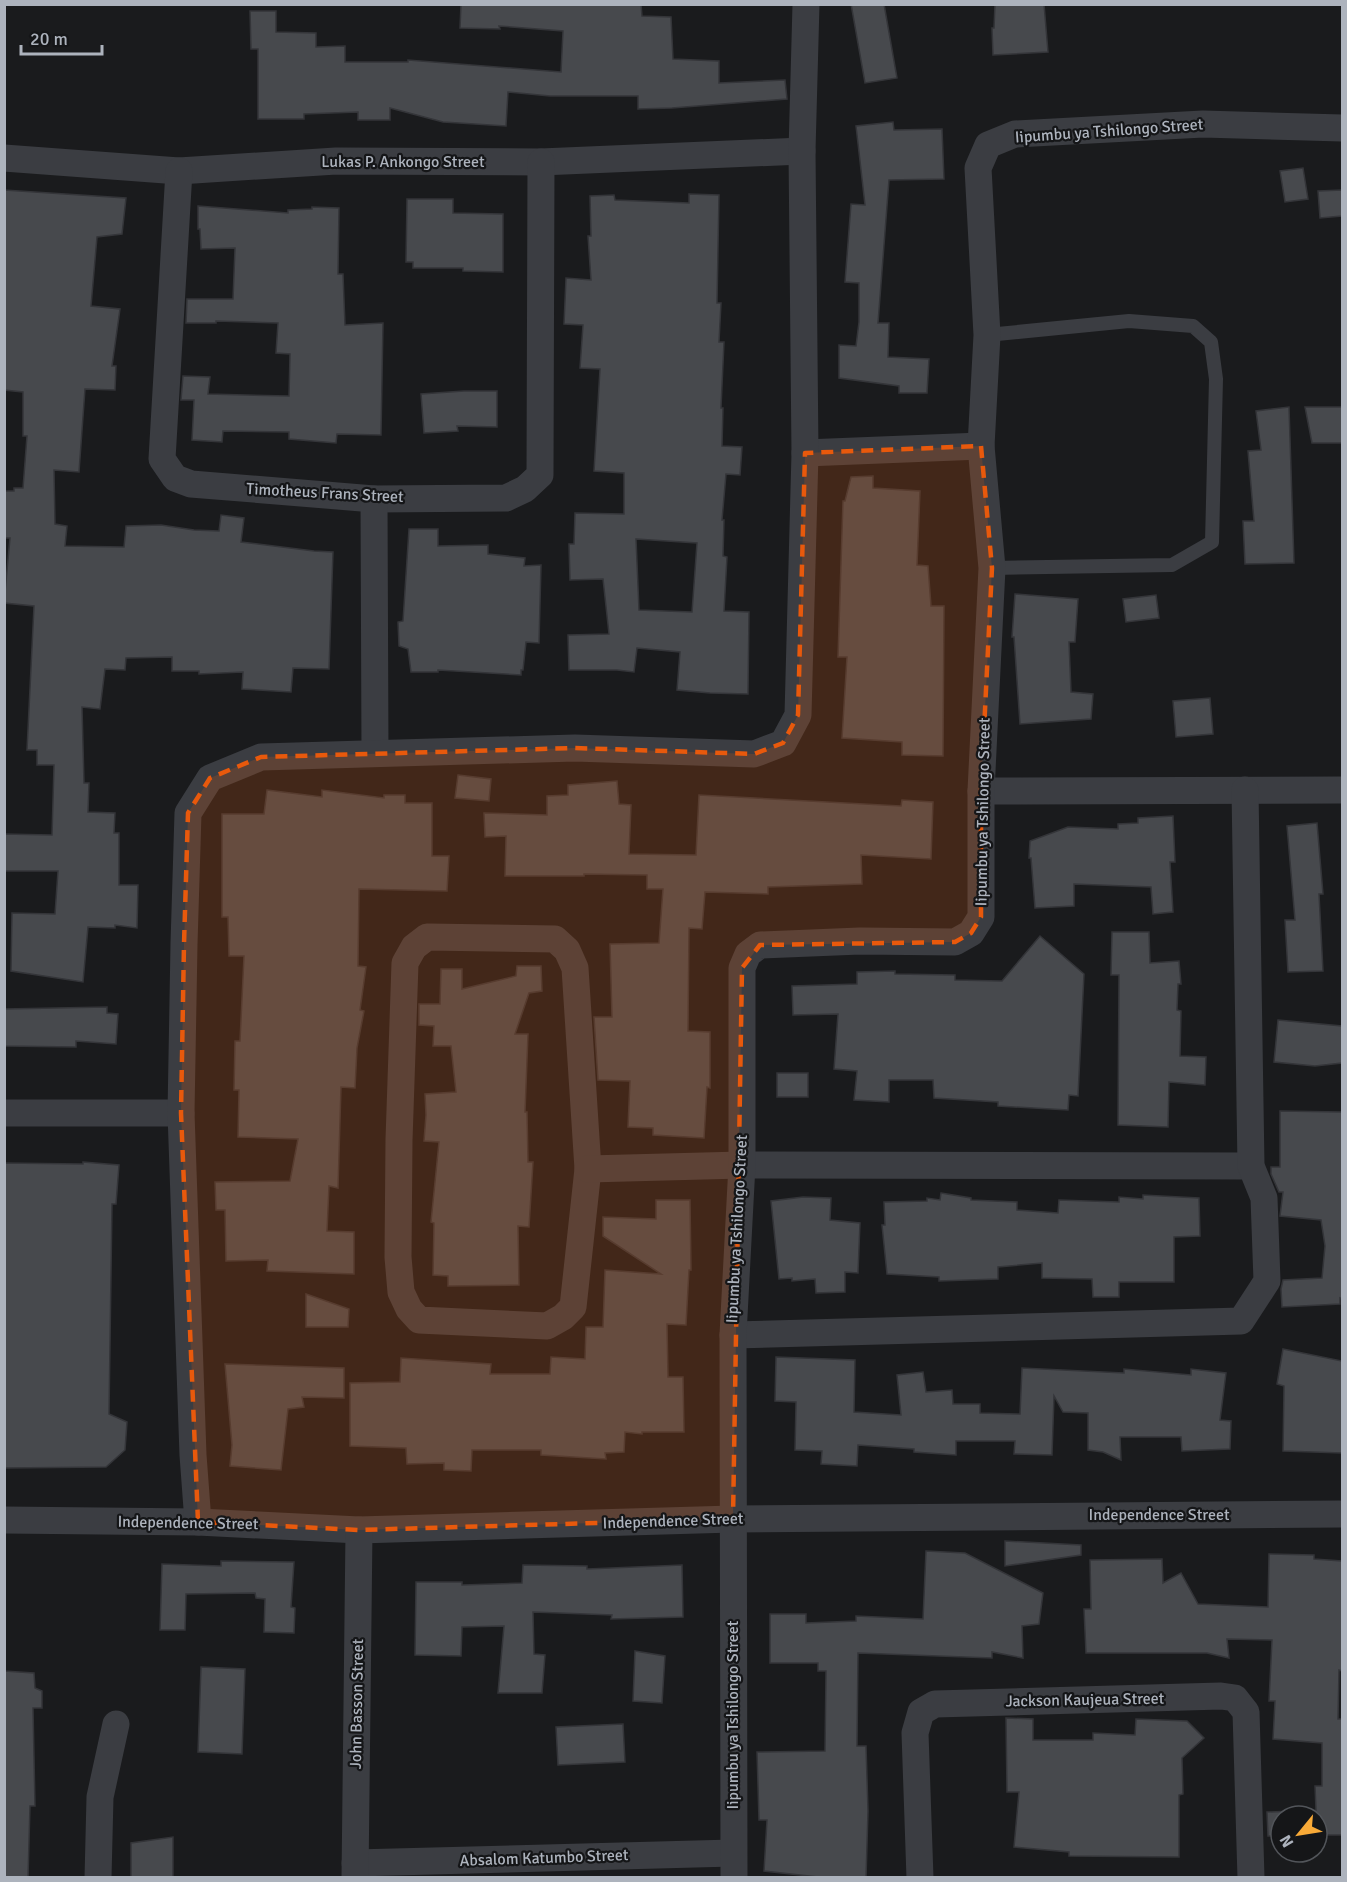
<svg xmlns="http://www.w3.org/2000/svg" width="1347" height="1882" viewBox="0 0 1347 1882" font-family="Signika,sans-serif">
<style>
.building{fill:#47494d;stroke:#343539;stroke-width:1.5;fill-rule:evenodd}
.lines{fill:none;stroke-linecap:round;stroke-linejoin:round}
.service{stroke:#3b3d42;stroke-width:14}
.minor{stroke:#3b3d42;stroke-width:27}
.marked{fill:#e8590c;fill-opacity:0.2;stroke:#e8590c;stroke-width:4.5;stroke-dasharray:12 8;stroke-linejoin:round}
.labels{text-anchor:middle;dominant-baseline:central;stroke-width:4.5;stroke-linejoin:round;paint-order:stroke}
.street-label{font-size:16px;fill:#adb3bd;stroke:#151618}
</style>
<rect width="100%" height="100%" fill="#1a1b1d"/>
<g class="building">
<polygon points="461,4 641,4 642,16 671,17 673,59 719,61 719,83 785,80 787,99 672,108 638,109 638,96 550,96 508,92 506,126 443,122 390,108 390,120 358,120 358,112 304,114 304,119 258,119 258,49 251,49 250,11 276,11 276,32 316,33 316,47 345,46 345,62 408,62 408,60 561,72 563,31 499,26 500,29 460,28"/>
<polygon points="851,4 884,4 897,78 865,83"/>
<polygon points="995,4 1044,4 1048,52 993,55 992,28 994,28"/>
<polygon points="893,122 894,130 942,129 944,179 889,180 878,323 889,323 888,357 929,359 927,393 899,393 899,386 839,378 839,345 856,346 859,322 859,283 845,282 851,204 865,205 856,126"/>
<polygon points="1303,168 1308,199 1285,202 1280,171"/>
<polygon points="4,190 126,198 122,234 97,237 91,306 120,309 112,366 116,366 115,390 85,389 79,472 54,470 55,524 67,526 65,546 124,547 126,526 161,525 194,530 219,531 221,515 244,518 241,542 314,551 333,552 329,669 293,668 291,692 242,689 243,672 199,674 199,671 172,671 172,657 126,658 125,670 105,669 100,709 82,707 84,783 89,783 88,812 115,813 114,833 119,833 119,885 138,885 137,928 115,925 115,928 88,927 83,982 11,971 12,913 55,914 58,871 4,871 4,834 52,835 54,765 37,765 37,750 27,750 34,606 4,603 10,538 4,538 4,491 14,491 14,488 23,488 27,436 23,436 23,392 4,390"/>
<polygon points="1342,190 1342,216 1320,218 1318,191"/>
<path d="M689,194L719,195L717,303H721L719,342H724L721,408H723L722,446L742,447L740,475L726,474L722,520H724L723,556L727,557L724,611L749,612L748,694L710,693L677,690L680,652L637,648L634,672L617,670H569L568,635L609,634L603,579L570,580L569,544H574L575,513L624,514V473L594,471L600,369L580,368L583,325L564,324L566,278L591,280L588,236H591L590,196L614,195L615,200L689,203ZM636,539L697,543L692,612L639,610Z"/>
<polygon points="407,199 453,199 453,213 503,214 503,272 463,271 463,268 413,268 413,262 406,262"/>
<polygon points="198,206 288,213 288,210 312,209 312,207 339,208 338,274 343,274 345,325 383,323 381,435 337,434 336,443 289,439 289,432 223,431 222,442 192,440 194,400 181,400 183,376 210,377 208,394 289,396 290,354 276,353 278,323 216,321 216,323 186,323 187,299 233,299 235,248 201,249 200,229 198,229"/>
<polygon points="464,391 497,391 497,427 457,426 458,431 424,433 421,394"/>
<polygon points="1289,407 1294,563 1245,564 1243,521 1254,521 1248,451 1261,450 1256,411"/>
<polygon points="1305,407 1342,407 1342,443 1312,443"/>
<polygon points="873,476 873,488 920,491 917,565 928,566 931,606 944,606 943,756 902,755 902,742 842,738 847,657 838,657 843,501 845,501 851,477"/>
<polygon points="409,529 438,529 438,546 488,545 488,554 525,558 524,566 541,565 539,643 526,642 523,670 521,670 521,675 438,670 438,672 411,672 408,649 399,646 398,622 403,621"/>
<polygon points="1015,594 1078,599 1075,642 1069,642 1071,692 1093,694 1091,719 1020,724 1014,637 1012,637"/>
<polygon points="1156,595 1159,618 1126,622 1123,599"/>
<polygon points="1210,698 1213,734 1176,737 1173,701"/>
<polygon points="458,775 491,779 489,801 455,798"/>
<polygon points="617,781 619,804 631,805 629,854 696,855 699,795 901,806 902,800 933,802 931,859 861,855 862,884 768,887 768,894 705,892 702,929 689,928 688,1031 710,1032 710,1088 707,1087 704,1138 653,1135 653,1128 628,1127 630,1081 598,1080 594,1017 612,1017 610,944 659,943 663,889 647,889 647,875 584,874 584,876 505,876 506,836 485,837 484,813 547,815 547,796 568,795 568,785"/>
<polygon points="267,790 322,797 322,790 384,798 384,795 405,795 405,803 432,803 432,856 449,856 447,891 359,889 358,966 366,967 360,1010 364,1011 357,1048 355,1088 341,1087 338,1188 329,1186 327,1231 354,1232 354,1274 267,1271 268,1260 226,1261 225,1210 216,1210 215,1182 290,1181 298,1139 238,1137 239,1090 234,1090 235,1041 240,1041 244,956 229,956 228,917 222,917 222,814 264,814"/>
<polygon points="1173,816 1175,862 1170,862 1173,912 1153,914 1151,887 1074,884 1074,906 1035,908 1031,858 1029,858 1030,841 1068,827 1118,829 1118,824 1138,823 1138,818"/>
<polygon points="1317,823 1323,894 1319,894 1323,971 1288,972 1285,920 1295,920 1287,826"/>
<polygon points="1112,932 1149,932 1150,963 1179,961 1181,984 1178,984 1177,1010 1181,1011 1180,1056 1206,1057 1205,1085 1169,1082 1168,1127 1118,1125 1119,975 1111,975"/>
<polygon points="1040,936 1084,974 1078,1096 1069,1095 1068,1110 998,1106 998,1102 934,1098 933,1080 889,1080 889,1102 854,1100 857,1071 834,1069 838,1014 793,1015 792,986 857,984 857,972 895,971 895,974 955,975 955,980 1002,981"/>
<polygon points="517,966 541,966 542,991 529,993 515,1034 528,1034 525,1112 527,1112 528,1162 533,1162 529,1227 518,1226 519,1285 448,1286 448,1276 433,1275 434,1223 431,1222 439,1142 424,1141 426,1115 425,1094 456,1092 451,1046 433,1046 434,1026 419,1025 419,1004 440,1004 441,969 462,969 462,989 516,976"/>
<polygon points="107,1007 107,1013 118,1014 116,1044 76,1041 76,1047 4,1046 4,1009"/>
<polygon points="1278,1020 1342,1026 1342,1063 1315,1066 1274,1062"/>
<rect x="777" y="1073" width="31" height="24"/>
<polygon points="1280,1111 1342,1112 1342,1299 1340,1298 1340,1304 1282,1307 1281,1289 1283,1280 1322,1278 1325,1246 1321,1220 1280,1216 1283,1192 1279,1192 1271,1174 1271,1167 1280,1167"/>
<polygon points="83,1162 119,1165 116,1204 112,1204 109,1414 127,1422 125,1450 106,1467 4,1468 4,1163 83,1164"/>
<polygon points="941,1193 971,1198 971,1200 1017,1202 1017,1210 1058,1213 1059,1200 1119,1202 1119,1197 1143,1199 1143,1195 1199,1198 1200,1236 1174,1237 1174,1282 1119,1282 1119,1297 1093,1297 1092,1279 1042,1278 1042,1263 998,1267 998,1279 939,1281 939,1277 887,1274 882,1225 885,1225 884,1202 927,1201 927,1198 940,1200"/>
<polygon points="803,1197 831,1198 830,1220 860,1223 858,1273 845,1272 845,1292 816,1293 815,1279 792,1281 792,1278 779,1279 771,1201"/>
<polygon points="656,1200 690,1200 691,1270 689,1270 686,1325 667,1324 668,1377 683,1377 684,1432 642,1432 642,1434 625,1432 624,1452 605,1453 606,1459 541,1455 541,1450 472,1450 471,1471 444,1470 444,1463 407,1464 406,1448 350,1446 350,1383 400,1382 401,1358 491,1364 490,1374 550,1374 551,1357 585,1359 586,1327 603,1327 605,1270 661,1274 603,1236 603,1217 656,1219"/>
<polygon points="306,1294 349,1309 348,1327 306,1327"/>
<polygon points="1283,1349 1342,1361 1342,1453 1283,1451 1284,1386 1277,1384"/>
<polygon points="776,1357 855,1360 854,1412 901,1415 897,1375 923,1372 926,1392 952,1390 953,1404 980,1404 980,1413 1020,1414 1022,1368 1124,1373 1124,1369 1191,1375 1191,1369 1226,1373 1220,1420 1231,1421 1230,1449 1182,1451 1181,1437 1120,1437 1121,1460 1103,1452 1088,1450 1088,1413 1063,1412 1054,1396 1052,1455 1014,1454 1015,1441 956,1441 956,1455 914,1452 914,1449 858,1445 857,1466 821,1464 822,1451 795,1450 796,1402 775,1401"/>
<polygon points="225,1364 344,1368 344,1398 302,1397 304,1407 288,1409 281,1470 230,1466 232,1445"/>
<polygon points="1005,1541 1081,1545 1081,1555 1005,1566"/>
<polygon points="926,1551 965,1553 1043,1593 1039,1624 1022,1626 1023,1658 992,1652 992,1658 858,1653 857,1746 866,1746 868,1811 866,1878 827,1878 764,1871 767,1820 759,1820 757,1752 825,1751 826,1671 818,1671 818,1663 770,1663 770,1614 806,1614 806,1623 856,1621 856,1616 923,1619"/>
<polygon points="1269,1554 1314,1555 1314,1559 1342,1561 1342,1671 1339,1670 1338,1719 1342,1719 1342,1835 1317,1835 1317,1816 1281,1816 1281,1836 1268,1836 1267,1812 1316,1810 1315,1786 1322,1786 1322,1743 1273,1739 1275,1701 1269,1701 1272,1640 1227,1639 1229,1658 1207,1653 1086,1653 1084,1609 1091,1609 1090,1560 1162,1559 1163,1583 1181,1573 1198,1604 1268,1607"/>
<polygon points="221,1561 294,1562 291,1607 295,1608 294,1633 264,1632 265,1599 256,1598 255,1593 186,1594 185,1630 160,1630 162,1564 221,1566"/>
<polygon points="523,1565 587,1566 587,1569 682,1565 683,1617 611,1619 612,1615 533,1612 534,1654 545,1655 542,1693 498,1693 504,1626 462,1627 461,1656 415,1655 416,1582 462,1582 462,1585 522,1583"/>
<polygon points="635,1651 665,1656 662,1703 633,1701"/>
<polygon points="201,1667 245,1669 242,1754 198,1752"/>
<polygon points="4,1671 34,1673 35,1688 42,1691 42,1708 33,1708 35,1806 30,1806 28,1878 4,1878"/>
<polygon points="1006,1718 1033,1719 1033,1740 1093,1740 1093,1733 1135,1735 1136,1719 1187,1721 1204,1738 1182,1758 1183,1794 1179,1795 1179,1857 1069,1856 1069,1852 1014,1847 1019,1792 1007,1792"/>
<polygon points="623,1724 625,1762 558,1765 556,1727"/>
<polygon points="173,1837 173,1878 131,1878 131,1843"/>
</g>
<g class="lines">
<polyline class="service" points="987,335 1129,321 1193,326 1211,342 1216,379 1212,542 1172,565 992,568"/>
<g class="minor">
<polyline points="4,158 179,171 336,161 541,162 802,151"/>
<polyline points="179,171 162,459 175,478 191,484 374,499 506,498 525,489 540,475 541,162"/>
<polyline points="805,453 981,446"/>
<polyline points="374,499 375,753"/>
<polyline points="981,791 1342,790"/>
<polygon points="427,937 555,939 567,950 575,968 588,1169 573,1307 563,1317 547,1326 419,1320 409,1309 401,1292 398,1257 399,1140 405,963 414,947"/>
<polyline points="4,1113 181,1113"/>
<polyline points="588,1169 742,1165 1251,1166"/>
<polyline points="733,1335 1241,1321 1267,1281 1264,1198 1251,1166 1245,790"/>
<polyline points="4,1520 198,1522 359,1530 733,1519 1342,1514"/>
<polyline points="198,1522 193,1455 181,1113 184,944 188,813 210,778 261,757 575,748 754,754 783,743 798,715 805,453 802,151 806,4"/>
<polyline points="355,1863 733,1853"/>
<polyline points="98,1878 100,1797 116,1724"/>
<polyline points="355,1878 359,1530"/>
<polyline points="734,1878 733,1335 742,1165 742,968 748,954 760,945 860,941 955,942 971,933 981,917 981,791 992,568 981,446 987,335 978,168 988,145 1015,134 1203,124 1342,128"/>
<polyline points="920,1878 915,1733 921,1712 935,1704 1221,1696 1235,1698 1246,1712 1251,1878"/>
</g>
</g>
<path class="marked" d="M981,446L992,568L981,791V917L971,933L955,942L760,945L742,968L733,1519L359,1530L198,1522L181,1113L184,944L188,813L210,778L261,757L575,748L754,754L783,743L798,715L805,453Z"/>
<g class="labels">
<g class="street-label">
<text transform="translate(1109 131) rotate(-4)">Iipumbu ya Tshilongo Street</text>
<text x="403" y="162">Lukas P. Ankongo Street</text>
<text transform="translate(325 493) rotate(3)">Timotheus Frans Street</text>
<text transform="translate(983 812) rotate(-89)">Iipumbu ya Tshilongo Street</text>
<text transform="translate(737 1229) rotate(-87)">Iipumbu ya Tshilongo Street</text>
<text x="1159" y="1515">Independence Street</text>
<text transform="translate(673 1521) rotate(-2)">Independence Street</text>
<text transform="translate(188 1523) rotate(1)">Independence Street</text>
<text transform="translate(1085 1700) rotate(-1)">Jackson Kaujeua Street</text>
<text transform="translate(357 1704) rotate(-89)">John Basson Street</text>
<text transform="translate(733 1715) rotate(-90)">Iipumbu ya Tshilongo Street</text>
<text transform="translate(544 1858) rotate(-2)">Absalom Katumbo Street</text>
</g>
</g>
<rect width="1347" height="1882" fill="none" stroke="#adb3bd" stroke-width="12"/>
<g transform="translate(1299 1834) rotate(240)"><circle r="28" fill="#151618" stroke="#52555a" stroke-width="1.5"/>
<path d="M0-4.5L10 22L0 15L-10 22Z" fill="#f8aa38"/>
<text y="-9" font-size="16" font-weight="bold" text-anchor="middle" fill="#adb3bd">N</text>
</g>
<path d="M21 45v9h81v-9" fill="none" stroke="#adb3bd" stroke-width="3"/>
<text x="30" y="45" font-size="18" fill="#adb3bd" stroke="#151618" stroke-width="4.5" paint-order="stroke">20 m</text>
</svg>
